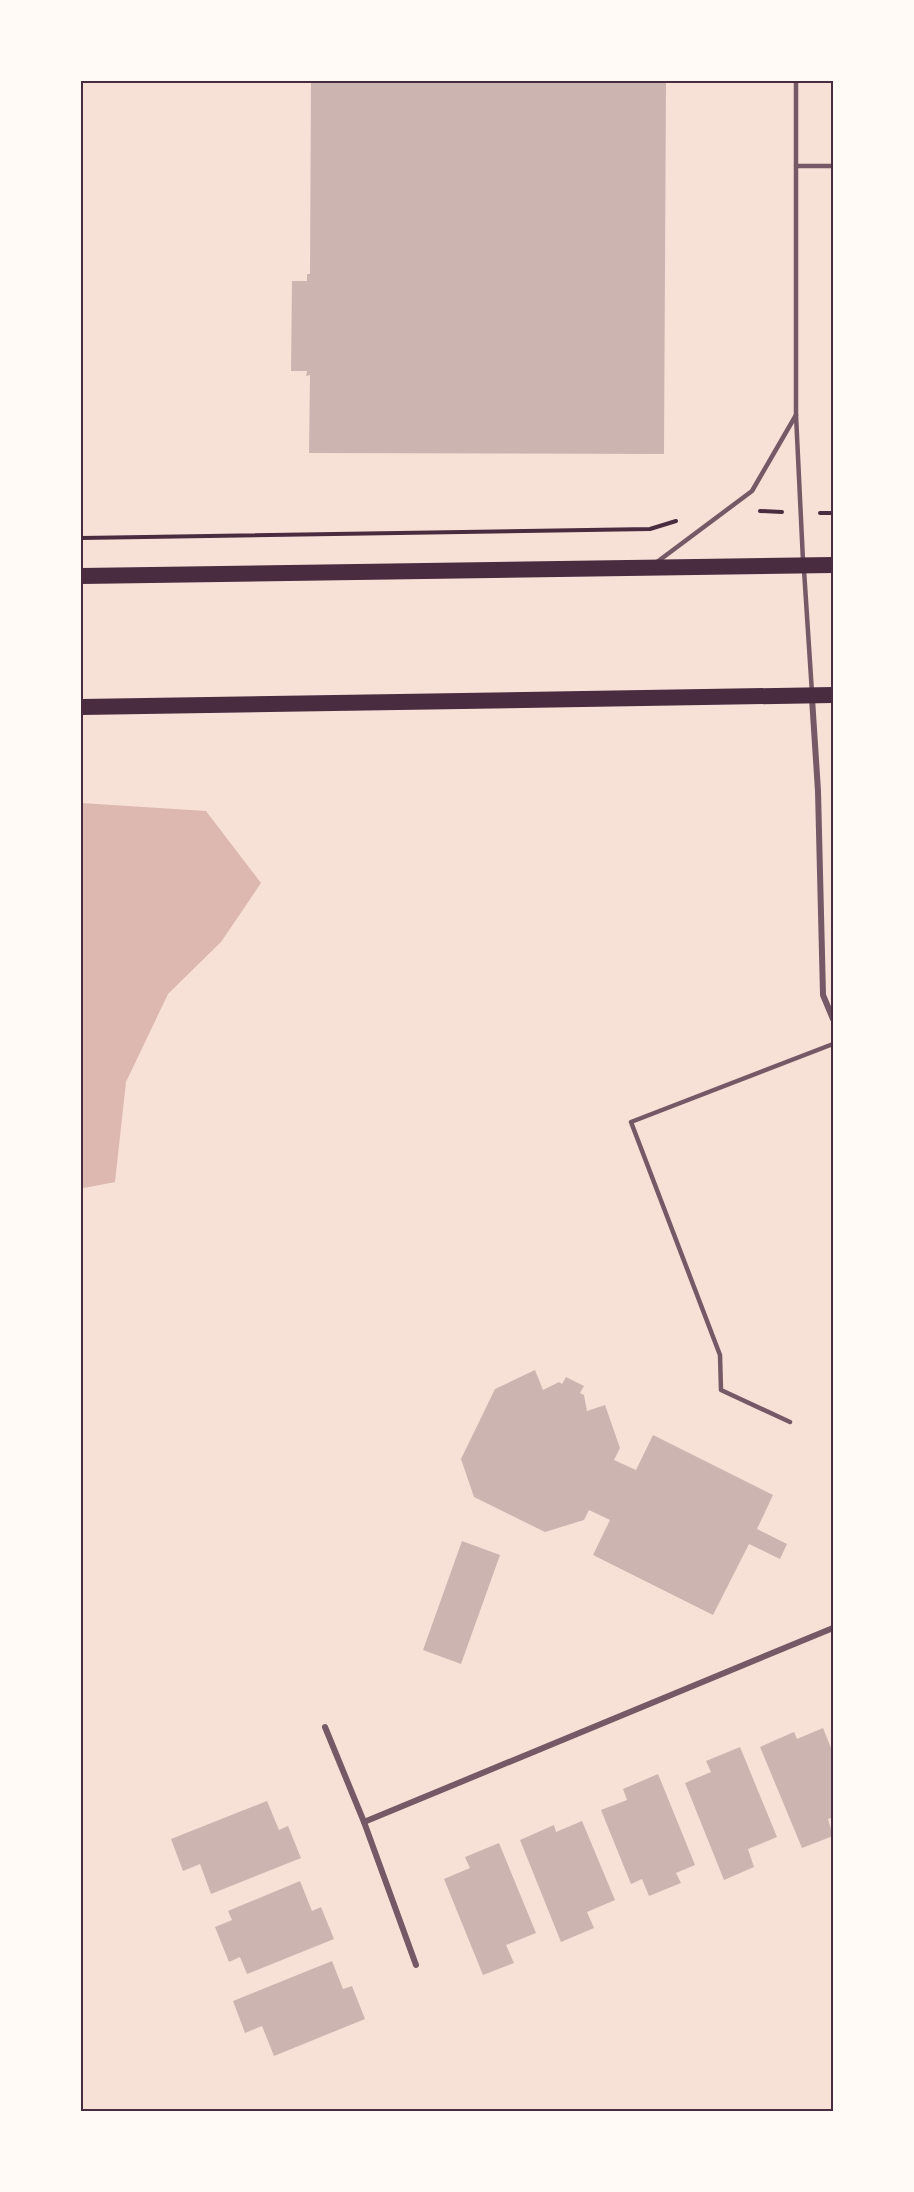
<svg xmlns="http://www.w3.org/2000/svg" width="914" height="2192" viewBox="0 0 914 2192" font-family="Quicksand,sans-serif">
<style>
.water{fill:#dcb8b0}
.building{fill:#ccb4b1}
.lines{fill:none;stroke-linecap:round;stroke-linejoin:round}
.path{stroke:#4a2c40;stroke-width:4}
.service{stroke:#755966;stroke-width:4.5}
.minor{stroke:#755966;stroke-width:6}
.trunk{stroke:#4a2c40;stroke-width:16}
.neatline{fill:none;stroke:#4a2c40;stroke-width:2}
</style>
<rect width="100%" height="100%" fill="#f7e1d7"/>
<polygon class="water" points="81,803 206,811 261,883 221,942 168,994 126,1082 115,1182 84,1188 81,1185"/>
<g class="building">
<polygon points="311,81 666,81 664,454 309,453 310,375 306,376 307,371 291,371 292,281 307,281 307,274 310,274"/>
<polygon points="535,1370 543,1390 559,1382 562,1384 566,1377 584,1386 580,1393 584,1395 587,1411 605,1405 620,1448 614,1460 636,1470 653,1435 773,1495 757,1529 787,1544 780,1559 749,1544 713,1615 593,1555 610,1520 589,1510 584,1520 545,1532 474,1497 461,1459 495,1389"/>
<polygon points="462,1541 500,1555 461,1664 423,1650"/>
<polygon points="823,1728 833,1753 833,1817 828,1819 833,1836 802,1848 760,1747 794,1732 797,1739"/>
<polygon points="740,1747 777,1837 748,1849 754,1867 724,1880 685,1783 711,1772 706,1761"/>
<polygon points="658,1774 695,1865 676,1873 681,1883 649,1896 642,1879 631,1884 601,1810 627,1800 623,1789"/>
<polygon points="267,1801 279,1830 288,1826 301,1858 211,1894 200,1864 183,1871 171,1839"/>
<polygon points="582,1821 615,1900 587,1912 594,1928 561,1942 520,1840 554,1825 556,1832"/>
<polygon points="499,1843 536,1933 506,1945 514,1963 483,1975 444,1879 470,1868 465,1857"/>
<polygon points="300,1881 312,1911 321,1907 334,1939 247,1974 240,1957 229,1962 215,1927 232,1920 228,1911"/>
<polygon points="332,1961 343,1989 352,1986 365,2019 274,2056 262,2026 245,2033 233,2001"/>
</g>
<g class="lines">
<g class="path">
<polyline points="760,511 782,512"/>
<polyline points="820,513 833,513"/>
<polyline points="81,538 650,529 676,521"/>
</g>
<g class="service">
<polyline points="796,81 796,415 803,561"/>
<polyline points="796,166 833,166"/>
<polyline points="657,562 752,491 796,415"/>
<polyline points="804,570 812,693"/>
<polyline points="790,1422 721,1390 720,1355 631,1122 833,1044"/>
</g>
<g class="minor">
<polyline points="812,698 818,791 823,995 833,1019"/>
<polyline points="325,1727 364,1822 416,1965"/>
<polyline points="364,1822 833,1628"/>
</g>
<g class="trunk">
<polyline points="81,576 833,565"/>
<polyline points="81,707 833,695"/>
</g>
</g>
<rect width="914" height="2192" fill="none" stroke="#fffaf5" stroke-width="165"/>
<rect x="82" y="82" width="750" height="2028" class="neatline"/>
</svg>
